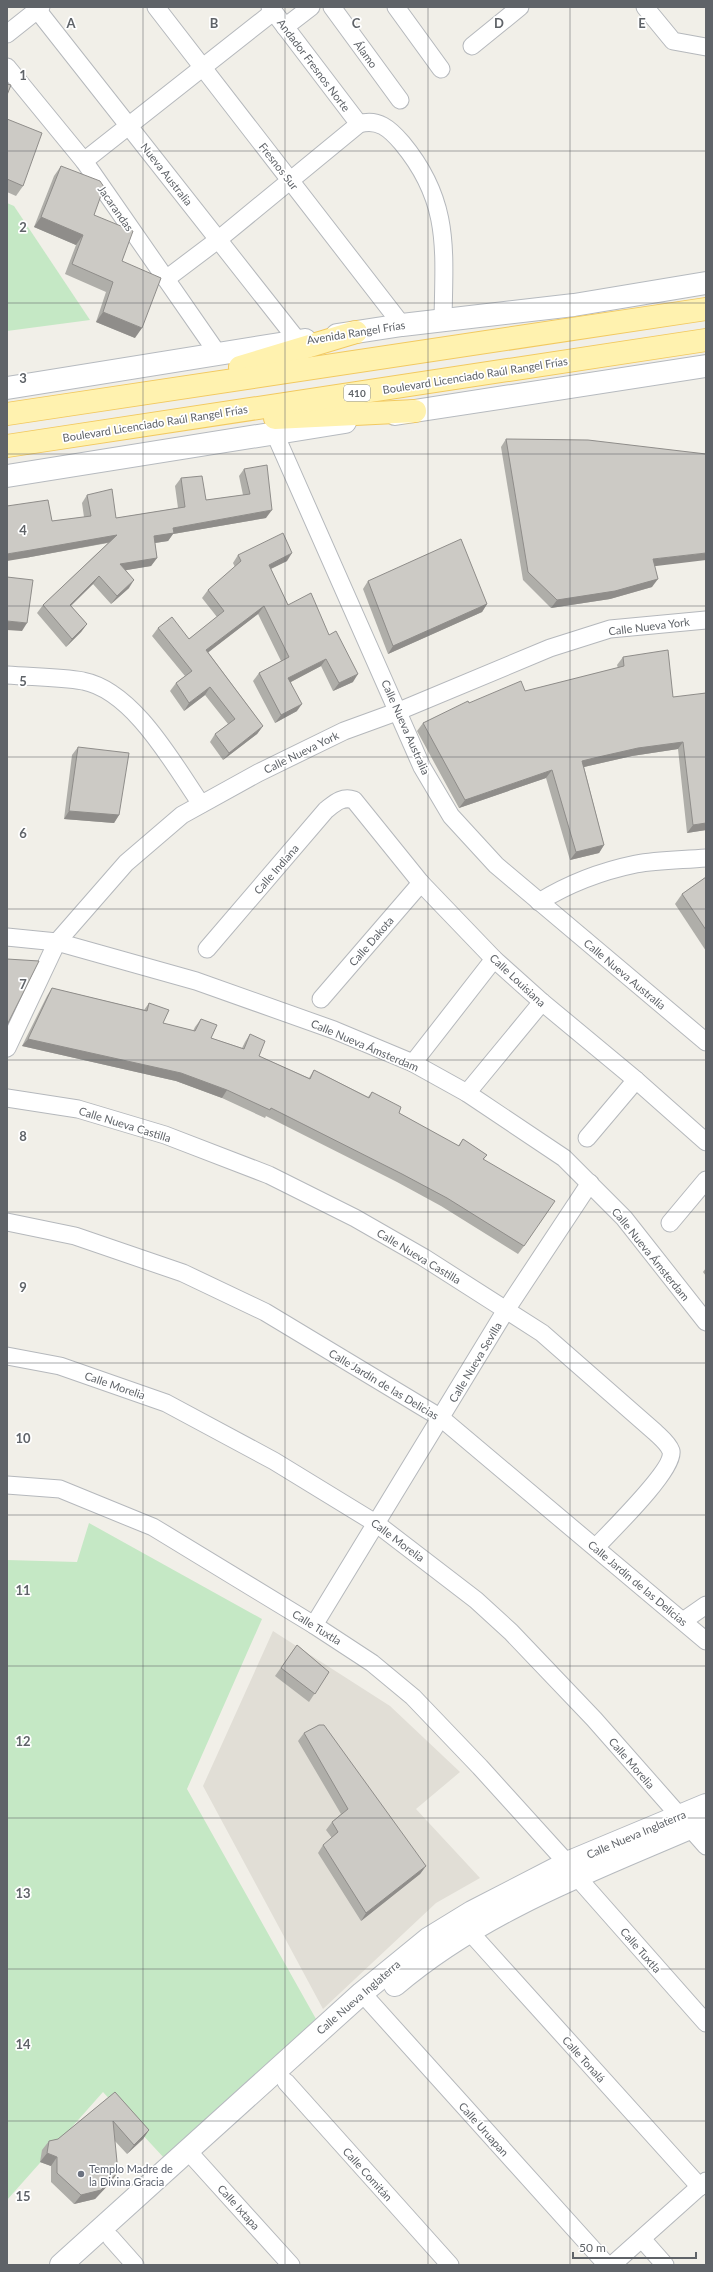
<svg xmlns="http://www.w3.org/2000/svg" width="713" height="2272" viewBox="0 0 713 2272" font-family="Lato,sans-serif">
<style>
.education{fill:#e1ded6}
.green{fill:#c5e8c5}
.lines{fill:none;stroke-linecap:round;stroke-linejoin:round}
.street-casing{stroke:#b5b8bc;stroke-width:19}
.secondary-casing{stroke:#b6babf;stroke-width:24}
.primary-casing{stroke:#f2c960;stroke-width:24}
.street{stroke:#fff;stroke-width:17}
.secondary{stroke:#fff;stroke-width:22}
.primary{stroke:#fff2af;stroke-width:22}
.wall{fill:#afaea9}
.shaded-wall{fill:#8f8d8a}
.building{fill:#cccac5;stroke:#8f8d8a}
.grid{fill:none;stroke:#5f6368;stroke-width:1;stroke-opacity:0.55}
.worship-dot{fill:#6b7280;stroke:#fff;stroke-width:1.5}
.labels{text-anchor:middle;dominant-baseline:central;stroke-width:3.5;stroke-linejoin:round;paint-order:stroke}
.shield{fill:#fff;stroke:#8f9295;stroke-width:1}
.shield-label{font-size:10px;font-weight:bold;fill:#5f6368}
.street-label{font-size:11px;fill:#5f6368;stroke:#fff}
.worship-label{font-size:11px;fill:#5b616d;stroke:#fff;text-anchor:start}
.grid-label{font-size:13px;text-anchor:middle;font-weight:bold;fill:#5f6368;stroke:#fff;stroke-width:3.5;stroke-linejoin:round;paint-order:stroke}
</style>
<rect width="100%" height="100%" fill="#f1efe8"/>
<polygon class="education" points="273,1631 390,1706 460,1772 416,1809 480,1878 436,1903 323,2009 203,1786"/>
<g class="green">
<polygon points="7,203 14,206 90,320 7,331"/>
<polygon points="89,1523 262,1619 187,1789 316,2019 165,2159 103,2092 7,2200 7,1560 77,1562"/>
</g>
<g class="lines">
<g class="street-casing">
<g id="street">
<polyline points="35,7 298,341"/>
<polyline points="156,7 402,325"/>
<polyline points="270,7 359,124"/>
<polyline points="332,7 400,100"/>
<polyline points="396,7 441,69"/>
<polyline points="645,7 673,41 706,47"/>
<polyline points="285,27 311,7"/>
<polyline points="7,34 41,7"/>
<polyline points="472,46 520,7"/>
<polyline points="7,67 84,161 218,354"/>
<polyline points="84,161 273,12"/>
<path d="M166,279L219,239L359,124C378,118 390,129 402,143C451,202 444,250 443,321"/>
<polyline points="275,434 422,767 451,816 496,865 706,1042"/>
<path d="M7,675C32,677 59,677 83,681C134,691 174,765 201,804"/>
<path d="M539,902C568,884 602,871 636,864C658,860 683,860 706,858"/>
<polyline points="7,937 57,942 196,981 334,1030 413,1063 467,1093 564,1158 624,1218 706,1322"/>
<path d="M207,949L326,810C335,803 342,796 354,800L421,883L494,959L542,1002L636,1080L706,1142"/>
<polyline points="321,999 421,883"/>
<polyline points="7,1048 57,942 126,863 182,815 258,773 344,731 399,711 550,648 610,629 706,620"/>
<polyline points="413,1063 494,959"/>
<polyline points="467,1093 542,1002"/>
<path d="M7,1098L78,1109L165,1135L269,1175L355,1218L423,1257L542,1333L655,1432C660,1437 668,1443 671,1451C675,1469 610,1532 596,1547"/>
<polyline points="587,1138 636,1080"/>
<polyline points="7,1222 75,1236 183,1273 265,1312 441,1418 706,1641"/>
<polyline points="670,1223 706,1180"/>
<polyline points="7,1356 60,1366 166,1403 274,1461 377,1524 476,1600 511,1632 594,1719 706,1846"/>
<polyline points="7,1485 60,1489 153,1527 314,1625 372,1663 413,1697 480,1767 567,1863"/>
<polyline points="683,1621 706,1605"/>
<polyline points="314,1625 506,1310 590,1183"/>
<polyline points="577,1877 706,2023"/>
<polyline points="469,1931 700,2187"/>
<polyline points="362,1993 607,2265"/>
<polyline points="286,2082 450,2265"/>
<polyline points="187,2150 291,2265"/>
<polyline points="111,2238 135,2265"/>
<polyline points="642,2239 665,2265"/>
<polyline points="612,2265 706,2181"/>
</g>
</g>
<g class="secondary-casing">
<g id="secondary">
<polyline points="337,335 402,325 574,305 706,283"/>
<polyline points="7,388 305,340"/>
<polyline points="395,414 706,366"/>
<polyline points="7,476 345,422"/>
<path d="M395,1985C485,1908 599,1868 706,1821"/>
<polyline points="61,2265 362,1993 428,1939 472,1912 567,1863 706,1805"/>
</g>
</g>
<g class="primary-casing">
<g id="primary">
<polyline points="240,367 356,332"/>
<polyline points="7,414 706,309"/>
<polyline points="275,418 415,411"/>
<polyline points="7,446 706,340"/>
</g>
</g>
<use href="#street" class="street"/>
<use href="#secondary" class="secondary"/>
<use href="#primary" class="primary"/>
</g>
<g class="wall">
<polygon points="7,119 23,186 16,196 7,192"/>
<polygon points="61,166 94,215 122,261 135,338 96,322 106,292 65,274 76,245 34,227 54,176"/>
<polygon points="506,439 655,566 652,587 610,599 551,608 523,580 501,447"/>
<polygon points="244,469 266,518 173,534 168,541 155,543 157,558 151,566 126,570 129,588 111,604 93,584 71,606 87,624 81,632 66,647 37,613 43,605 108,543 25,558 52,521 84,517 82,503 87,495 116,518 178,508 175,486 181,478 206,500 243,495 239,476"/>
<polygon points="238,555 287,561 271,569 288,605 329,635 353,682 333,691 321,666 291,682 297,711 275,723 253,681 259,673 281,661 258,614 208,652 263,726 257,734 223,760 210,742 215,734 228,724 205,695 184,711 170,691 176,683 185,676 152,636 158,628 189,639 217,617 202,598 208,590 235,567 233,563"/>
<polygon points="368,581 487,604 482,612 388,654 363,589"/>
<polygon points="623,657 673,697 706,830 687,833 678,749 632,756 584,767 604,845 599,853 570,860 546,778 459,808 417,731 423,723 469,703 525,691 618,668 617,665"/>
<polygon points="78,747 119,815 114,823 64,819 72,755"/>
<polygon points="706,877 706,951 675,904 682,894"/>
<polygon points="52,988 144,1010 149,1003 163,1023 193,1031 195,1027 201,1019 211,1038 242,1048 245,1042 250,1034 259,1056 309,1078 314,1070 368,1097 372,1092 399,1113 458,1146 463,1139 487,1155 484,1159 524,1246 518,1254 441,1206 397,1182 266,1116 265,1118 222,1098 176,1081 22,1046 47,996"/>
<polygon points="706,1268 706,1276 703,1272"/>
<polygon points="297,1645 329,1672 309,1702 275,1676"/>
<polygon points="304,1733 426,1866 420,1874 361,1921 318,1853 323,1845 332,1838 326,1830 332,1822 341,1814 298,1741"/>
<polygon points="115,2092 149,2130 143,2139 127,2154 114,2140 111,2182 95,2199 74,2204 51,2182 51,2166 40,2162 42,2150 49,2141 58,2139"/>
</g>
<g class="shaded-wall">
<polygon points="41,217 83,235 76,245 34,227"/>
<polygon points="103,312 142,328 135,338 96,322"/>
<polygon points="272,510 266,518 173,534 168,541 148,544 154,536 173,528"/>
<polygon points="117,535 111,542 25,558 7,561 7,554"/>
<polygon points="292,553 287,561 264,572 269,565"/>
<polygon points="706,553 706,560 648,567 653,559"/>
<polygon points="157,558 151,566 115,572 120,564"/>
<polygon points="99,576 93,584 64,612 70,605"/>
<polygon points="658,579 652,587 610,599 551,608 557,600"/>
<polygon points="134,580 129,588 111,604 117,596"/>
<polygon points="487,604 482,612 388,654 393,646"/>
<polygon points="264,606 258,614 201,658 206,650"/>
<polygon points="7,621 27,623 22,631 7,630"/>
<polygon points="87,624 81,632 66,647 72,639"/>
<polygon points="326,659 321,666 283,686 288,678"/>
<polygon points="358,674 353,682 333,691 339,683"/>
<polygon points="210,687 205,695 184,711 189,703"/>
<polygon points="302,704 297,711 275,723 281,715"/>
<polygon points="263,726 257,734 223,760 229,753"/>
<polygon points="683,742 678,749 632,756 588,766 577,769 582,761 594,758 638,748"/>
<polygon points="552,770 546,778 459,808 465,800"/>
<polygon points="69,811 119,815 114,823 64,819"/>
<polygon points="706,823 706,830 687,833 693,825"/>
<polygon points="604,845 599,853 570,860 576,852"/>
<polygon points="28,1039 181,1073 227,1090 222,1098 176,1081 22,1046"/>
<polygon points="426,1866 420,1874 361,1921 366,1913"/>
<polygon points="149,2130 143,2139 127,2154 134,2145"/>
<polygon points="47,2153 57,2157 51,2166 40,2162"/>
<polygon points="118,2172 111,2182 95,2199 74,2204 81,2195"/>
</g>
<g class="building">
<polygon points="7,84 11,85 7,95"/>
<polygon points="7,119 42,133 23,186 7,179"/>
<polygon points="61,166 100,181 104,187 94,215 133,231 122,261 161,278 142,328 103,312 113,282 72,264 83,235 41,217"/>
<polygon points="506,439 588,440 706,454 706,553 653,559 658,579 615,591 557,600 528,572"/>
<polygon points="267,465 272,510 173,528 174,533 154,536 157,558 120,564 134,580 117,596 99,576 70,605 87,624 72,639 43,605 117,535 31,550 7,554 7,506 48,500 52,521 91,516 87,495 112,489 116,518 185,507 181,478 202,476 206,500 250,494 244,469"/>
<polygon points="283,533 292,553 269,565 288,605 311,593 329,635 336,631 358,674 339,683 326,659 288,678 302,704 281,715 259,673 289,657 264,606 206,650 263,726 229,753 215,734 235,719 210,687 189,703 176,683 192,671 158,628 172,617 189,639 224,611 208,590 241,561 238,555"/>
<polygon points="461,539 487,604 393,646 368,581"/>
<polygon points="7,577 33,580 27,623 7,621"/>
<polygon points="668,650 673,697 706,693 706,823 693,825 683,742 638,748 594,758 582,761 604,845 576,852 552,770 465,800 423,723 468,701 469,703 521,681 525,691 624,666 623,657"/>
<polygon points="78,747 129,753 119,815 69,811"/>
<polygon points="706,877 706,930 682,894"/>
<polygon points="7,959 39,961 7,1025"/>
<polygon points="52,988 147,1011 149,1003 169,1010 163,1023 195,1031 201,1019 217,1025 211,1038 244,1049 250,1034 265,1041 259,1056 310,1079 314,1070 369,1098 372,1092 401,1107 399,1113 459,1146 463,1139 487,1155 483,1159 555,1201 524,1246 447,1198 402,1174 271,1108 270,1110 227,1090 181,1073 28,1039"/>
<polygon points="297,1645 329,1672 315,1694 281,1668"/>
<polygon points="319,1725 324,1725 426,1866 366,1913 323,1845 338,1832 332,1822 348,1809 304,1733"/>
<polygon points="115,2092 149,2130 134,2145 113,2121 118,2172 101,2190 81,2195 57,2173 57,2157 47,2153 49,2141 58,2139"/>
</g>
<path class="grid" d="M143,7V2265M285,7V2265M428,7V2265M570,7V2265M7,151H706M7,303H706M7,454H706M7,606H706M7,757H706M7,909H706M7,1060H706M7,1212H706M7,1363H706M7,1515H706M7,1666H706M7,1818H706M7,1969H706M7,2121H706"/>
<circle class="worship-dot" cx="81" cy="2174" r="4"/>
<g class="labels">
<rect class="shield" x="344" y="385" width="26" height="16" rx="3"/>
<g class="shield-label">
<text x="357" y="393">410</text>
</g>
<g class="street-label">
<text transform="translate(366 54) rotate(54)">Álamo</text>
<text transform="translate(314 65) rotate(53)">Andador Fresnos Norte</text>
<text transform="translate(279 166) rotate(52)">Fresnos Sur</text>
<text transform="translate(167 174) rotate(52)">Nueva Australia</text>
<text transform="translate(116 208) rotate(55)">Jacarandas</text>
<text transform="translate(356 332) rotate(-9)">Avenida Rangel Frías</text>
<text transform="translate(475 375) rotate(-9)">Boulevard Licenciado Raúl Rangel Frías</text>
<text transform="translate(155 423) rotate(-9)">Boulevard Licenciado Raúl Rangel Frías</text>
<text transform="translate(649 626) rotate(-7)">Calle Nueva York</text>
<text transform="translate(406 727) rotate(66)">Calle Nueva Australia</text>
<text transform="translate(301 752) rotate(-26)">Calle Nueva York</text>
<text transform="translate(276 869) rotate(-49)">Calle Indiana</text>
<text transform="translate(371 941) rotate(-49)">Calle Dakota</text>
<text transform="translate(625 974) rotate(40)">Calle Nueva Australia</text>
<text transform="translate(518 980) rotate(43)">Calle Louisiana</text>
<text transform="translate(365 1045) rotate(23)">Calle Nueva Ámsterdam</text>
<text transform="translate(125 1124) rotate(17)">Calle Nueva Castilla</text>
<text transform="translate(651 1254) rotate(51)">Calle Nueva Ámsterdam</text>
<text transform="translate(419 1256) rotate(31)">Calle Nueva Castilla</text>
<text transform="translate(475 1362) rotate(-59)">Calle Nueva Sevilla</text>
<text transform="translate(384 1384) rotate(31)">Calle Jardín de las Delicias</text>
<text transform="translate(115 1385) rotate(19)">Calle Morelia</text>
<text transform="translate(398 1540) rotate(37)">Calle Morelia</text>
<text transform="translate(638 1583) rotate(40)">Calle Jardín de las Delicias</text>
<text transform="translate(317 1627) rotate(32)">Calle Tuxtla</text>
<text transform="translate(632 1763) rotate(49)">Calle Morelia</text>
<text transform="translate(636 1834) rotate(-23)">Calle Nueva Inglaterra</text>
<text transform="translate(641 1950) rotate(49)">Calle Tuxtla</text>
<text transform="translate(358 1997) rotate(-41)">Calle Nueva Inglaterra</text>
<text transform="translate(584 2059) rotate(48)">Calle Tonalá</text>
<text transform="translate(484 2129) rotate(48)">Calle Uruapan</text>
<text transform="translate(368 2174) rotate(48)">Calle Comitán</text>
<text transform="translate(239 2207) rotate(48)">Calle Ixtapa</text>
</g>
<g class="worship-label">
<text x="89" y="2168">Templo Madre de<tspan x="89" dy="13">la Divina Gracia</tspan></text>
</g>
</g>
<g class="grid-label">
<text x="71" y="28">A</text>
<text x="214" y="28">B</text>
<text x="356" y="28">C</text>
<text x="499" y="28">D</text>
<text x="642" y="28">E</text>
<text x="23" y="80">1</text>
<text x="23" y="232">2</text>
<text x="23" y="383">3</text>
<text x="23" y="535">4</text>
<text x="23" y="686">5</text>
<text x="23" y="838">6</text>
<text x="23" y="989">7</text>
<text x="23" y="1141">8</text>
<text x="23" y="1292">9</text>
<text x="23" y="1443">10</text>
<text x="23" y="1595">11</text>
<text x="23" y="1746">12</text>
<text x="23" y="1898">13</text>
<text x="23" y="2049">14</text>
<text x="23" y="2201">15</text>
</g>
<rect width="713" height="2272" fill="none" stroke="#5f6368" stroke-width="16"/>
<path d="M573 2252v6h123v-6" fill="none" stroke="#5f6368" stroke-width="2"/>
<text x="579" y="2252" font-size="12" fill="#5f6368" stroke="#ffffff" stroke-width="3" paint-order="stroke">50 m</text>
</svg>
